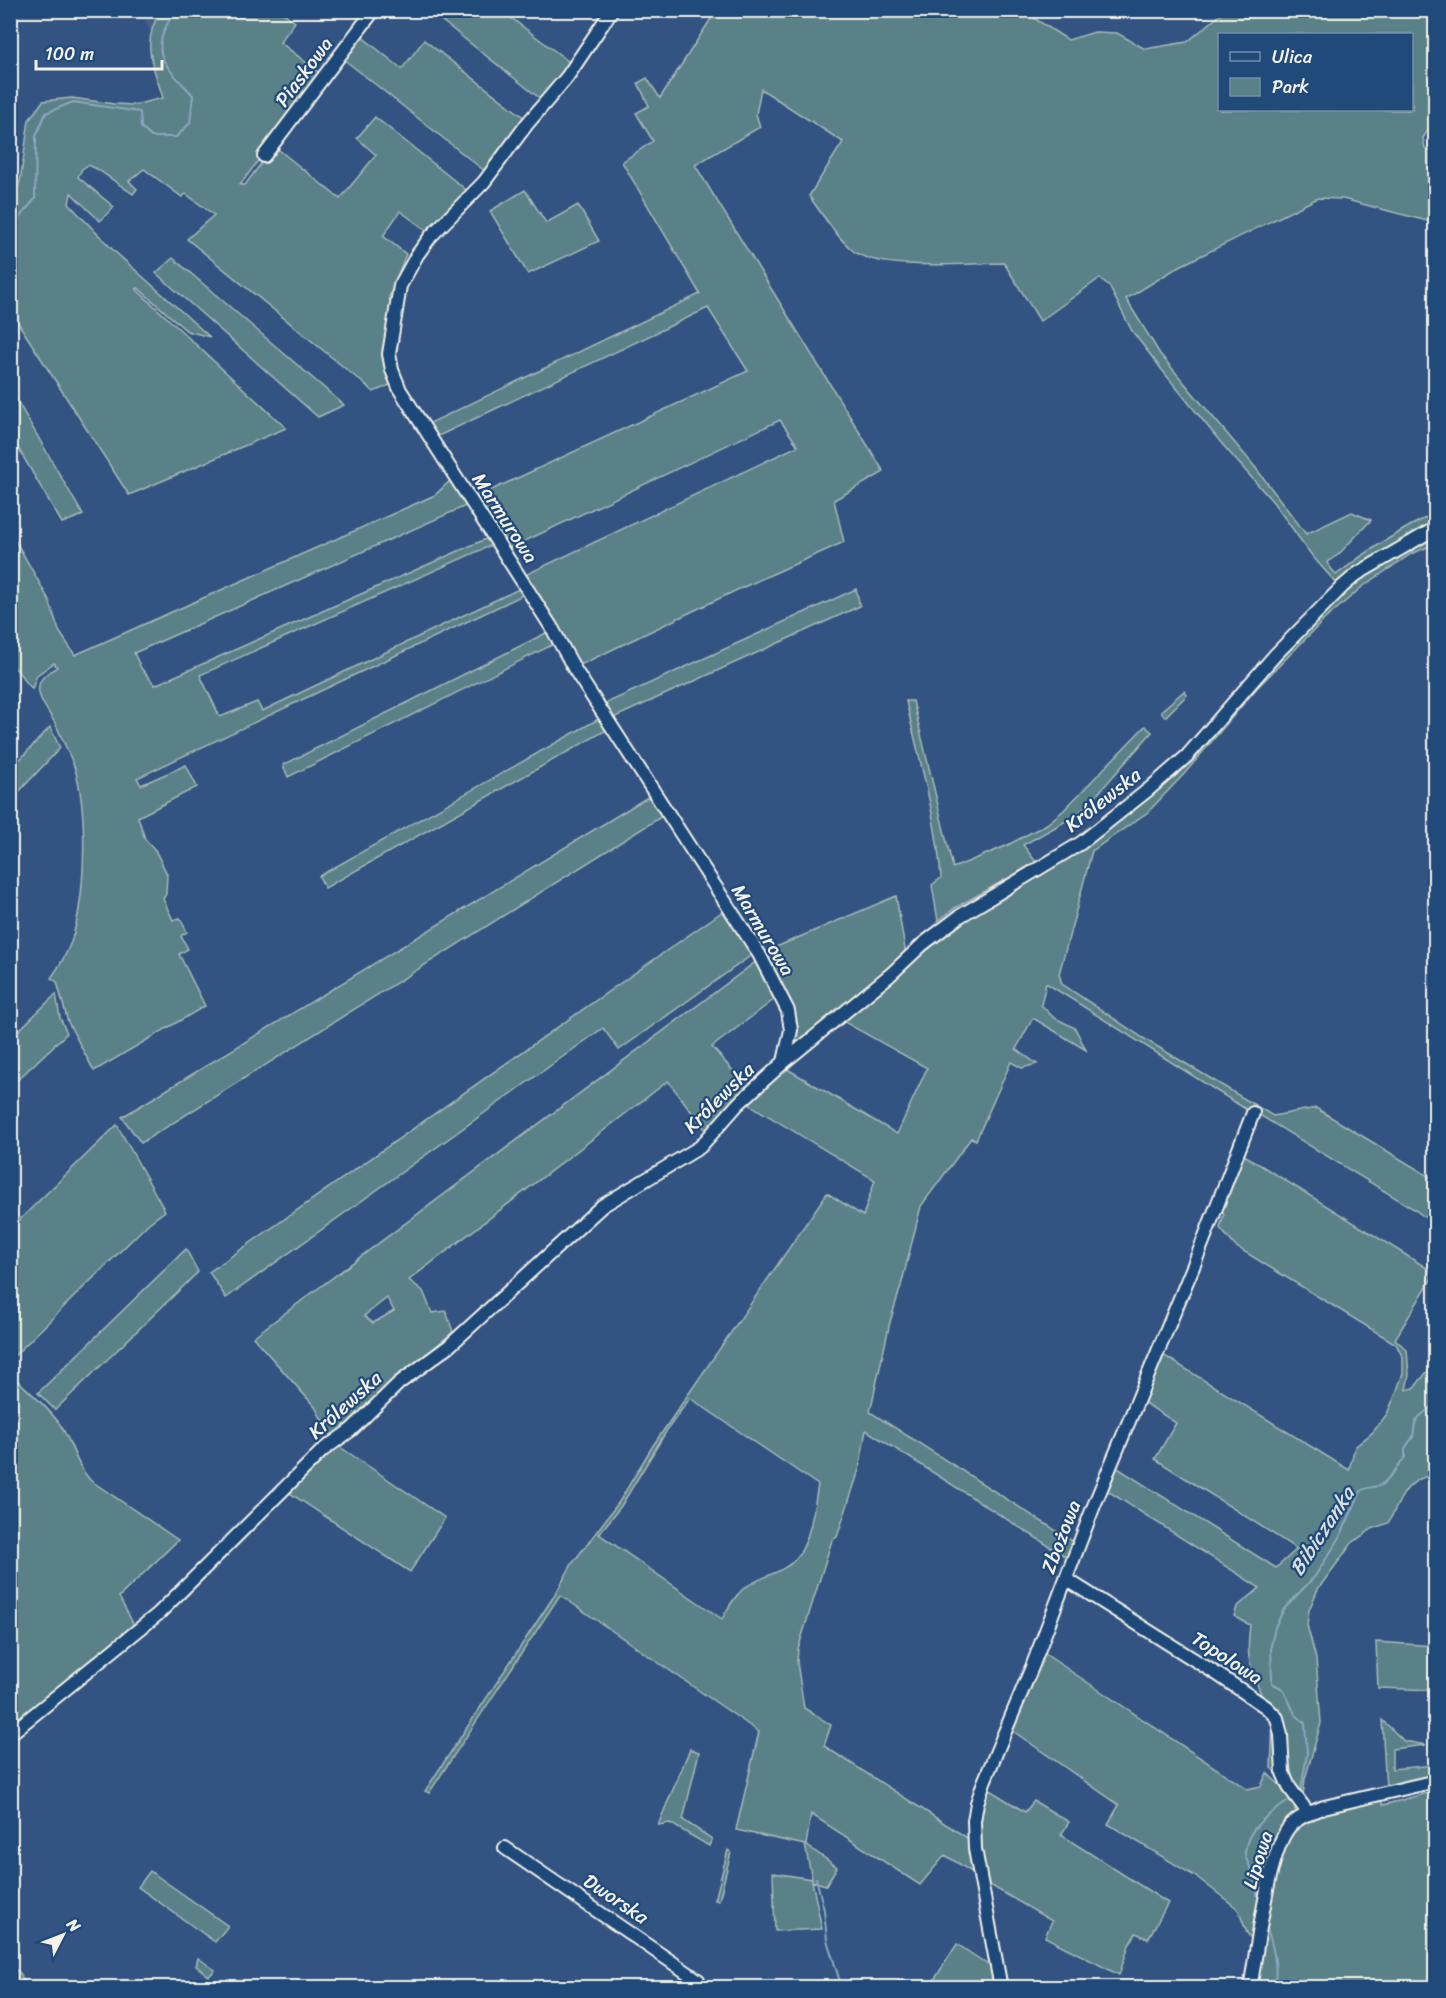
<svg xmlns="http://www.w3.org/2000/svg" width="1446" height="1998" viewBox="0 0 1446 1998" font-family="Sriracha,sans-serif">
<style>
.built{fill:#47608c}
.green{fill:#5a8187;stroke:#a7b9b8;stroke-width:1.5;fill-rule:evenodd}
.lines{fill:none;stroke-linecap:round;stroke-linejoin:round}
.stream{stroke:#8ca8bf;stroke-width:2}
.minor-casing{stroke:#f4f1e8;stroke-width:16}
.minor{stroke:#1f4a7a;stroke-width:12}
.labels{text-anchor:middle;dominant-baseline:central;stroke-width:4.5;stroke-linejoin:round;paint-order:stroke}
.street-label{font-size:20px;fill:#f4f1e8;stroke:#1f4a7a}
.water-label{font-size:21px;font-style:italic;fill:#dadfde;stroke:#1f4a7a}
</style>
<rect width="100%" height="100%" fill="#335483"/>
<filter id="ink" filterUnits="userSpaceOnUse"><feTurbulence type="fractalNoise" baseFrequency=".0167" numOctaves="2"/><feDisplacementMap in="SourceGraphic" scale="12" xChannelSelector="R" yChannelSelector="G"/><feConvolveMatrix kernelMatrix="1 2 1 2 8 2 1 2 1" color-interpolation-filters="sRGB"/></filter>
<g filter="url(#ink)">
<polygon class="built" points="143,11 161,11 150,32"/>
<g class="green">
<path d="M161,10L281,11L295,22L280,42L322,75L240,185H245L274,146L340,199L376,155L357,138L375,117L470,193L430,233L400,211L383,236L406,254L389,297L391,309L386,333L389,337L392,384L374,392L187,239L214,215L186,194L182,197L144,169L129,181L137,189L133,194L97,169L88,165L82,169L78,177L114,207L100,221L71,193L69,204L113,250L210,337L187,331L138,288L136,289L286,428L129,495L11,312L10,206L20,182L29,120L43,101L72,98L114,104L134,105L163,98C153,65 140,43 161,10Z"/>
<path d="M932,10L954,19L960,11H1012L1026,13L1068,40L1095,32L1117,33L1145,49L1187,42L1225,11H1435V119L1423,138L1425,148L1435,154V223L1343,199L1318,198L1180,266L1126,299L1160,354L1255,467L1306,534L1352,512L1371,520L1339,554L1327,563L1336,575C1368,550 1400,530 1435,513V524L1338,585L1313,557L1273,502L1222,444L1162,370L1132,331L1109,286L1100,278L1040,321L1004,263C970,263 877,272 852,250C835,235 822,214 809,196L843,142L761,89L756,114L760,127L695,165L884,472L834,500L844,542L737,590L578,666L523,576L798,446L780,420L506,550L472,499L748,371L708,308L434,438L426,425L700,294L622,162L653,141L636,113L649,106L638,83L647,78L660,98L716,11ZM1220,34H1412V110H1220Z"/>
<polygon points="442,11 502,11 572,64 542,100 437,17"/>
<polygon points="361,36 402,69 424,40 526,119 486,172 342,58"/>
<polygon points="525,190 546,223 578,205 599,241 528,274 490,211"/>
<polygon points="173,258 344,405 318,417 156,273"/>
<polygon points="11,390 83,515 62,523 11,436"/>
<path d="M452,479L468,505L134,653L141,668L155,685L488,538L492,545L200,675L220,717L257,702L262,711L519,589L523,595L137,778L141,785L186,765L197,787L138,817L145,839L155,850L167,874L166,894L163,899L173,920L180,918L187,932L181,936L188,949L179,954L205,1006L94,1071L68,1022L57,982L51,978C59,967 66,955 71,942C86,899 88,813 75,769C70,755 63,741 57,727C52,715 36,699 39,686C40,676 51,672 57,667L54,663L37,675L32,689L11,663L10,531L49,600L59,631L75,655L435,495Z"/>
<path d="M1435,530V544L1411,554L1362,587L1324,620L1257,688L1185,773L1148,812L1092,851L1059,974L1062,984L1143,1038L1273,1116L1316,1108L1435,1180V1225L1414,1209L1253,1111L1247,1110L1046,983L1041,1005L1053,1017L1075,1028L1086,1050L1033,1018L1016,1049L1037,1064L1022,1068L1011,1062L976,1140L971,1138L921,1206L901,1286L890,1322L870,1412L1077,1544L1071,1560L866,1430L859,1470L837,1537L832,1540L798,1649L797,1662L804,1708L831,1725L824,1746L972,1841L978,1876L945,1855L920,1885L811,1814L806,1845L837,1867L826,1885L812,1881L822,1929L775,1931L773,1873L812,1879L805,1845L736,1830L759,1732L560,1595L429,1793L425,1791L556,1593L572,1564L619,1502L652,1447L827,1193L863,1216L875,1180L745,1102L784,1067L897,1134L927,1068L839,1019L962,918L1134,808L1342,591ZM690,1398L818,1485C814,1506 811,1538 798,1556C786,1573 759,1576 743,1589C734,1597 728,1608 722,1619L599,1534L621,1506L667,1430Z"/>
<polygon points="856,589 860,606 611,719 602,705"/>
<polygon points="548,632 556,643 288,777 283,765"/>
<polygon points="1184,691 1187,695 1165,717 1161,711"/>
<path d="M906,701H913L953,868L1006,846L1047,824L1064,810L1145,726L1152,732L1087,806L1073,817L1023,845L1036,862L955,908L938,921L932,885L941,878C937,819 919,759 906,701Z"/>
<polygon points="602,717 610,728 325,888 319,876"/>
<polygon points="50,727 60,748 11,800 11,769"/>
<polygon points="651,795 664,815 141,1143 122,1117"/>
<polygon points="896,896 906,955 795,1048 790,1044 794,1029 762,953"/>
<polygon points="726,909 753,954 619,1050 603,1028 226,1298 209,1272"/>
<path d="M757,961L776,998L712,1047L749,1089L708,1133L668,1081L409,1280L423,1291L432,1313L446,1311L453,1332L395,1381L348,1426L334,1437L330,1435L315,1407L253,1337ZM387,1298L394,1311L373,1323L364,1316Z"/>
<polygon points="56,994 60,1018 67,1033 11,1086 11,1038"/>
<polygon points="117,1125 165,1211 149,1223 11,1359 11,1228"/>
<path d="M1244,1155L1435,1273L1395,1339L1407,1350L1409,1375L1406,1390L1414,1388L1435,1362V1474C1404,1480 1402,1498 1388,1523L1372,1529L1352,1543L1318,1589L1309,1610L1307,1625L1316,1659L1321,1723L1305,1779L1303,1796L1294,1788L1283,1723L1257,1696L1261,1694C1249,1664 1246,1658 1250,1625L1234,1616L1237,1607L1260,1588L1103,1488L1113,1465L1276,1568L1297,1549L1155,1459L1176,1423L1140,1400L1160,1353L1349,1470L1355,1447L1373,1432L1387,1414L1396,1393L1403,1373V1358L1396,1344L1235,1246L1220,1228L1224,1214L1219,1210Z"/>
<polygon points="186,1249 198,1272 55,1410 38,1393"/>
<path d="M10,1373C26,1389 46,1405 59,1423C73,1443 74,1462 90,1480L178,1540L119,1597L135,1627L10,1731Z"/>
<polygon points="337,1445 445,1518 410,1572 285,1490"/>
<polygon points="1376,1642 1435,1646 1435,1690 1378,1688"/>
<polygon points="1042,1652 1247,1789 1261,1786 1267,1773 1290,1795 1295,1803 1295,1813 1274,1846 1255,1943 1247,1933 1238,1909 1198,1878 1108,1824 1119,1805 1010,1729"/>
<polygon points="1382,1720 1404,1741 1426,1745 1392,1749 1392,1769 1435,1765 1435,1777 1386,1789"/>
<polygon points="1273,1721 1280,1776 1271,1768"/>
<polygon points="690,1749 699,1752 683,1820 712,1839 709,1846 670,1823 658,1825"/>
<polygon points="985,1787 1025,1812 1034,1801 1069,1822 1061,1835 1168,1903 1148,1939 1136,1933 1129,1945 1119,1975 1045,1937 1052,1921 983,1881 977,1841"/>
<path d="M1435,1791V1987L1256,1988C1263,1951 1273,1854 1296,1828C1313,1808 1356,1804 1381,1799L1383,1805Z"/>
<polygon points="728,1850 731,1852 719,1901 715,1900"/>
<polygon points="150,1871 228,1926 215,1942 138,1887"/>
<polygon points="957,1944 994,1969 997,1988 929,1988"/>
<polygon points="198,1958 215,1970 209,1976 196,1966"/>
<polygon points="11,1966 20,1973 26,1987 11,1987"/>
</g>
<g class="lines">
<g class="stream">
<path d="M10,232L19,218L35,199L36,136L46,113L73,102L140,112L141,127L151,137H176L190,123L193,95C163,63 146,52 176,10"/>
<path d="M1301,1789L1307,1754L1305,1723L1295,1714L1283,1689L1272,1683L1271,1645L1275,1627L1284,1609L1315,1576L1339,1539L1361,1491C1368,1486 1373,1488 1379,1486C1385,1484 1401,1463 1405,1457V1448L1413,1437L1415,1423L1419,1417L1436,1403"/>
<polyline points="816,1878 824,1910 827,1940 842,1988"/>
<path d="M1259,1903C1257,1893 1256,1884 1254,1875C1252,1867 1245,1862 1245,1853C1246,1828 1270,1813 1289,1801"/>
<path d="M1266,1925C1272,1943 1280,1969 1273,1988"/>
</g>
<g class="minor-casing">
<g id="minor">
<polyline points="612,10 567,77 527,124 484,182 431,236 417,255 400,286 389,354 392,370 400,390 552,628 575,670 759,954 788,1011 791,1030 784,1062"/>
<polyline points="264,156 374,10"/>
<polyline points="1066,1579 1220,1676 1266,1707 1277,1718 1281,1735 1283,1773 1289,1787 1309,1814"/>
<polyline points="10,1734 158,1614 323,1450 351,1430 399,1383 449,1346 602,1206 700,1147 738,1104 784,1062 890,975 923,944 960,916 1081,843 1148,790 1187,756 1276,654 1343,586 1357,574 1436,528"/>
<polyline points="505,1848 698,1980 697,1988"/>
<polyline points="901,1988 904,1988"/>
<polyline points="1001,1988 975,1849 974,1821 977,1803 984,1782 1032,1667 1093,1508 1195,1262 1253,1113"/>
<path d="M1250,1988C1257,1953 1268,1848 1291,1825C1300,1816 1312,1812 1324,1807L1436,1781"/>
</g>
</g>
<use href="#minor" class="minor"/>
</g>
</g>
<g class="labels">
<g class="street-label">
<text transform="translate(304 72) rotate(-53)">Piaskowa</text>
<text transform="translate(505 518) rotate(57)">Marmurowa</text>
<text transform="translate(1103 800) rotate(-38)">Królewska</text>
<text transform="translate(763 930) rotate(59)">Marmurowa</text>
<text transform="translate(719 1098) rotate(-45)">Królewska</text>
<text transform="translate(345 1405) rotate(-42)">Królewska</text>
<text transform="translate(1061 1537) rotate(-69)">Zbożowa</text>
<text transform="translate(1227 1658) rotate(33)">Topolowa</text>
<text transform="translate(1258 1860) rotate(-73)">Lipowa</text>
<text transform="translate(616 1899) rotate(34)">Dworska</text>
</g>
<g class="water-label">
<text transform="translate(1322 1531) rotate(-57)">Bibiczanka</text>
</g>
</g>
<rect width="1446" height="1998" fill="none" stroke="#1f4a7a" stroke-width="36"/>
<rect x="18" y="18" width="1410" height="1962" fill="none" stroke="#f4f1e8" stroke-width="2" filter="url(#ink)"/>
<rect x="1218" y="33" width="195" height="78" fill="#1f4a7a" stroke="#748da6" stroke-width="1.5"/>
<rect x="1230" y="52" width="30" height="9" fill="#1f4a7a" stroke="#748da6" stroke-width="1.5"/>
<text x="1272" y="63" font-size="18" fill="#f4f1e8">Ulica</text>
<rect x="1230" y="78" width="30" height="18" fill="#5a8187" stroke="#748da6" stroke-width="1.5"/>
<text x="1272" y="93" font-size="18" fill="#f4f1e8">Park</text>
<g transform="translate(63 1935) rotate(48)" stroke="#1f4a7a" stroke-width="4.5" paint-order="stroke">
<path d="M0-4.5L10 22L0 15L-10 22Z" fill="#f4f1e8"/>
<text y="-9" font-size="16" font-weight="bold" text-anchor="middle" fill="#f4f1e8">N</text>
</g>
<path d="M36 60v9h126v-9" fill="none" stroke="#f4f1e8" stroke-width="3"/>
<text x="45" y="60" font-size="18" fill="#f4f1e8" stroke="#1f4a7a" stroke-width="4.5" paint-order="stroke">100 m</text>
</svg>
